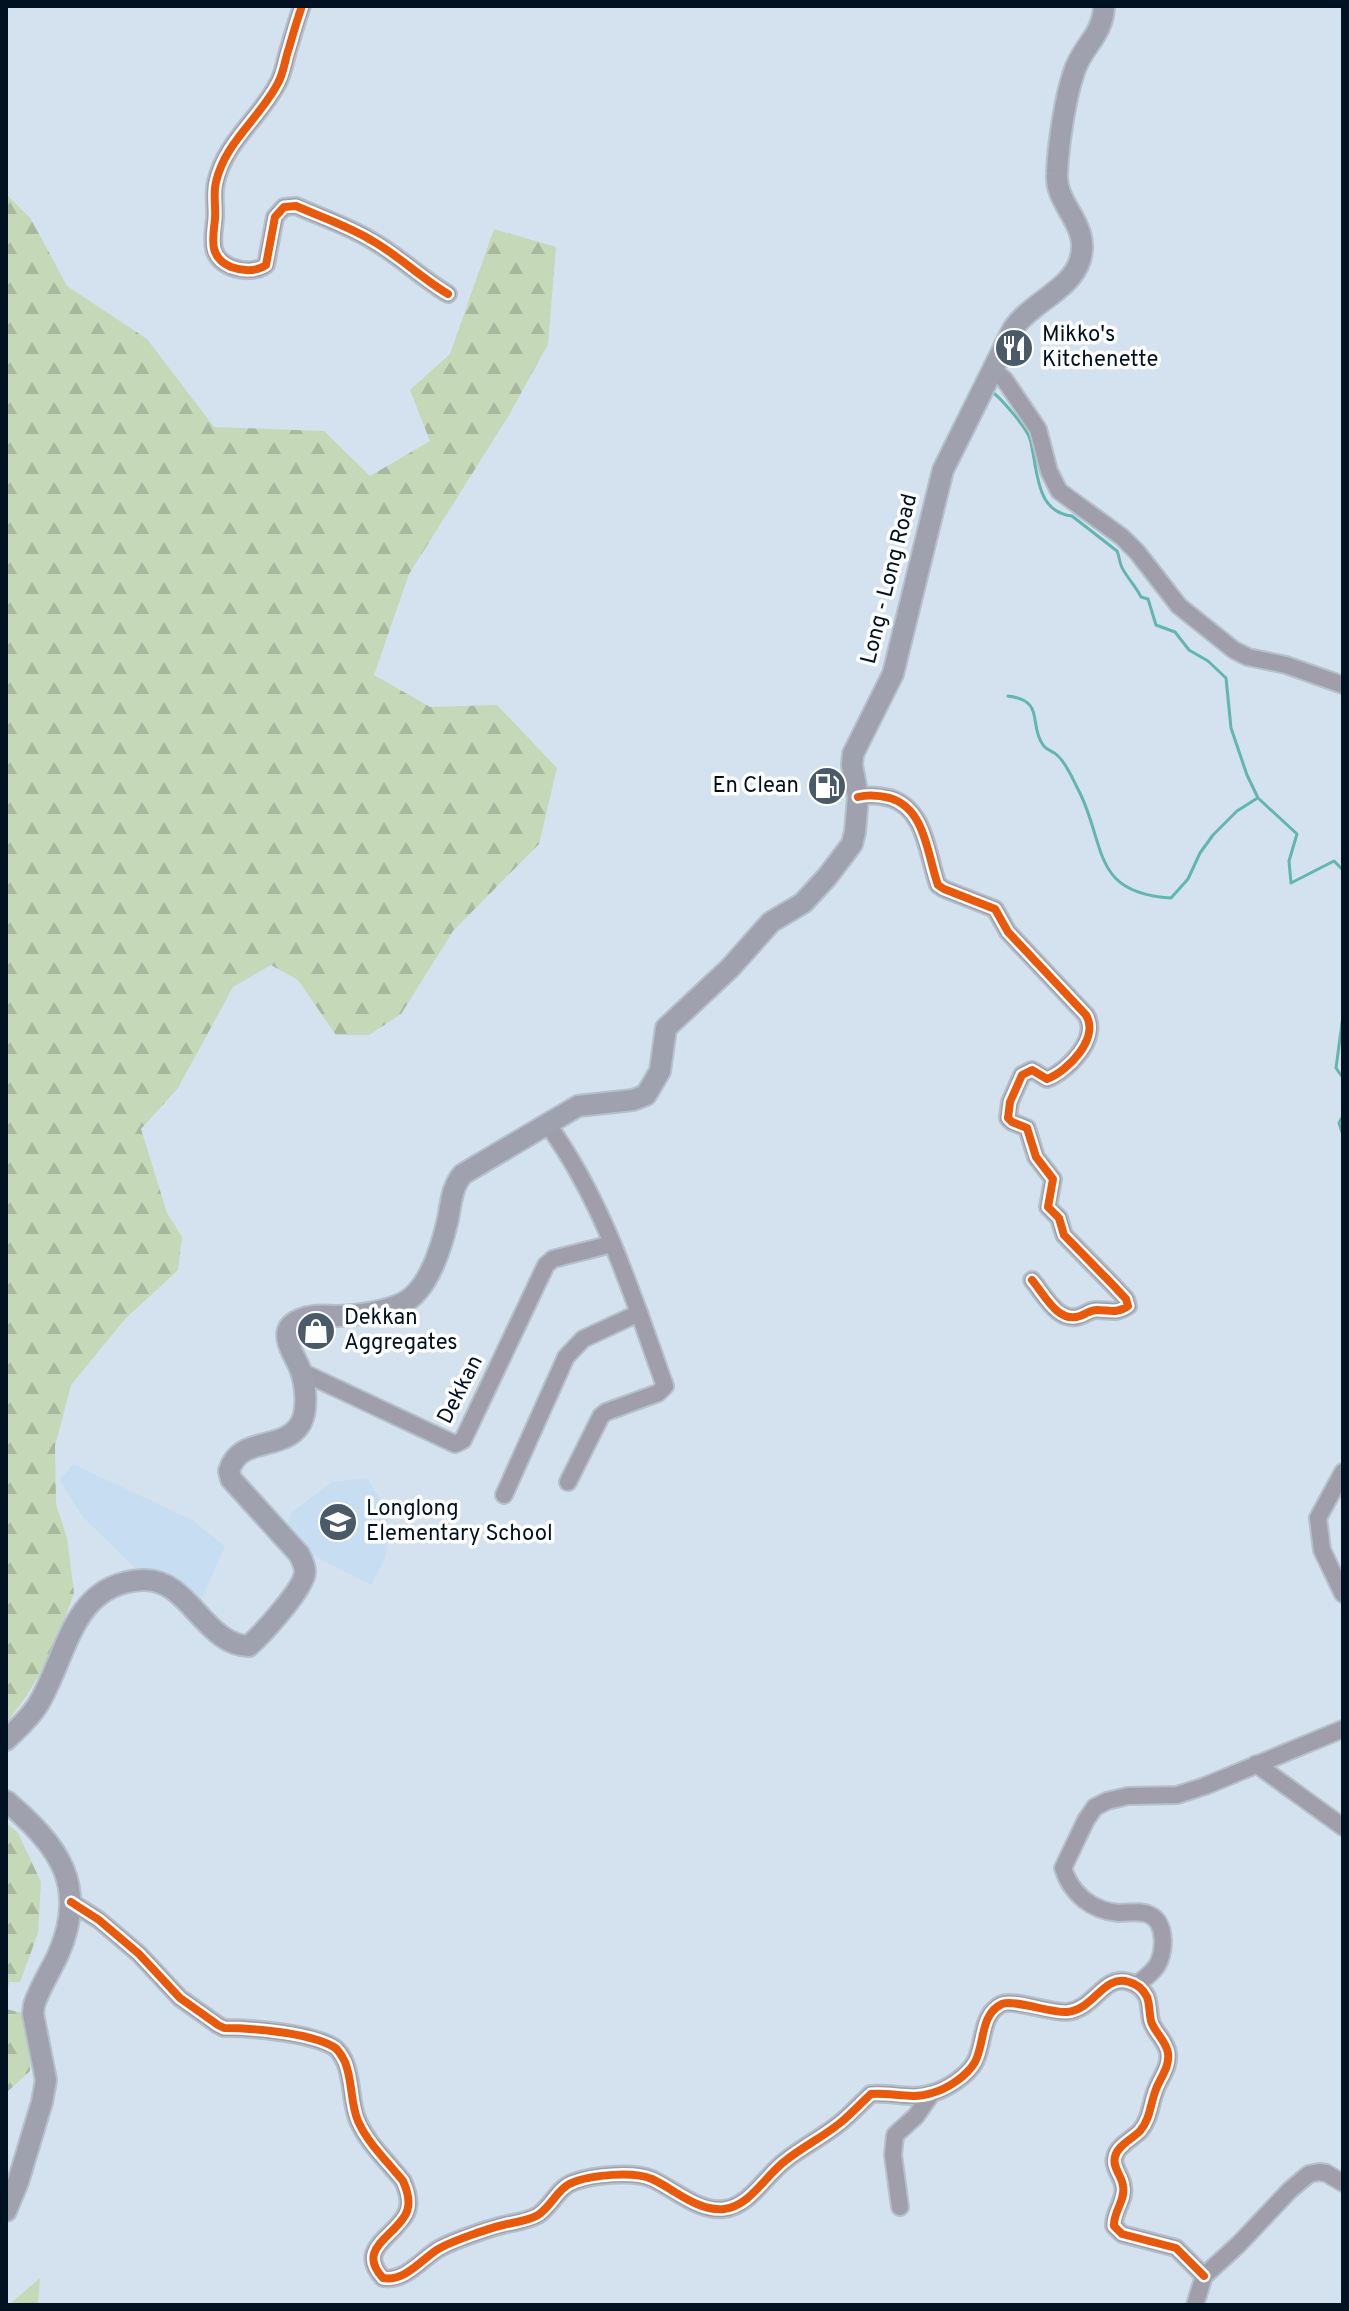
<svg xmlns="http://www.w3.org/2000/svg" width="1349" height="2311" viewBox="0 0 1349 2311" font-family="Overpass,sans-serif">
<style>
.built{fill:#c7def2}
.forest{fill:url(#forest-firs)}
.lines{fill:none;stroke-linecap:round;stroke-linejoin:round}
.stream{stroke:#63b5af;stroke-width:3}
.minor-casing{stroke:#b4c0cb;stroke-width:20}
.major-casing{stroke:#b4c0cb;stroke-width:24}
.minor{stroke:#a09eaa;stroke-width:16}
.major{stroke:#a0a1ae;stroke-width:20}
.cycleway-casing{stroke:#fff;stroke-width:13}
.cycleway{stroke:#e8590c;stroke-width:8}
.labels{text-anchor:middle;dominant-baseline:central;stroke-width:7;stroke-linejoin:round;paint-order:stroke}
.poi-label{font-size:22px;fill:#001121;stroke:#fff;text-anchor:start}
.street-label{font-size:22px;fill:#001121;stroke:#fff}
</style>
<defs>
<pattern id="forest-firs" width="22" height="20" patternUnits="userSpaceOnUse" patternTransform="scale(2)"><rect width="22" height="20" fill="#c5d8b7"/><path d="M5 1l3.5 6h-7zM16 11l3.5 6h-7z" fill="#a7b89d"/></pattern>
</defs>
<rect width="100%" height="100%" fill="#d3e2ee"/>
<g class="built">
<polygon points="73,1464 192,1520 225,1546 201,1600 138,1571 82,1516 60,1480"/>
<polygon points="367,1478 388,1512 386,1556 371,1585 301,1549 286,1532 291,1513 332,1482"/>
</g>
<g class="forest">
<polygon points="6,194 31,219 67,286 147,339 214,427 324,431 370,476 430,441 410,390 450,354 494,229 556,247 548,344 509,415 409,574 374,675 430,707 497,705 557,768 539,844 453,931 401,1014 369,1035 336,1035 298,980 271,965 233,987 178,1088 141,1129 167,1213 182,1237 178,1270 125,1319 71,1385 55,1446 56,1504 67,1538 74,1593 56,1643 46,1663 27,1695 6,1724"/>
<polygon points="6,1823 18,1833 41,1882 38,1933 20,1982 9,1982 6,1998"/>
<polygon points="6,2009 22,2013 29,2047 30,2071 6,2093"/>
<polygon points="40,2278 38,2305 12,2305 11,2303"/>
</g>
<g class="lines">
<g class="stream">
<path d="M991,391C1000,397 1027,428 1030,439C1038,467 1034,512 1072,516L1117,551C1119,555 1119,560 1121,565C1123,573 1136,586 1141,597L1148,599L1156,625L1175,632L1189,650L1208,661L1226,678L1231,728L1247,775L1258,798L1297,834L1289,861L1291,883L1334,861L1343,870"/>
<path d="M1008,696C1046,701 1028,724 1043,745C1047,751 1054,751 1058,756C1067,764 1074,782 1080,793C1106,847 1092,893 1171,898L1188,879L1200,853L1213,835L1237,811L1256,799"/>
<polyline points="1343,1016 1336,1068 1343,1078"/>
<polyline points="1343,1116 1339,1123 1343,1135"/>
</g>
<g class="minor-casing">
<g id="minor">
<path d="M302,6C297,20 293,34 289,48C285,59 284,72 278,83C260,118 225,142 216,182C213,194 216,207 215,219C213,239 208,257 231,267C242,271 256,272 266,265L275,217L284,207L296,206C321,217 348,226 371,240C398,255 421,278 448,294"/>
<polyline points="992,370 1004,379 1038,429 1049,471 1059,491 1122,537 1137,552 1179,606 1234,650 1248,657 1286,665 1343,685"/>
<path d="M858,797C869,794 878,795 890,798C926,809 927,855 938,885L944,889L995,909L1008,932L1086,1015C1100,1038 1068,1071 1047,1079L1032,1070L1022,1075L1010,1102L1008,1118L1012,1122L1027,1128L1036,1157L1053,1179L1048,1207L1059,1218L1064,1235L1112,1284L1126,1299L1128,1306C1117,1314 1109,1310 1097,1310C1089,1310 1087,1314 1080,1316C1058,1324 1044,1294 1032,1280"/>
<path d="M548,1125C604,1202 633,1297 665,1386L658,1393L606,1412L601,1416L568,1482"/>
<polyline points="302,1372 455,1444 463,1440 546,1265 553,1259 612,1244"/>
<polyline points="1343,1472 1318,1518 1322,1550 1343,1594"/>
<polyline points="504,1495 566,1357 583,1339 639,1313"/>
<polyline points="1256,1764 1343,1827"/>
<path d="M71,1902L99,1920L139,1954L180,1998L218,2025L224,2028C252,2028 311,2033 334,2047C339,2050 342,2056 345,2062C353,2082 350,2102 358,2121C368,2144 388,2162 403,2181C408,2192 412,2206 404,2217C390,2239 357,2250 383,2278C406,2282 422,2258 440,2248C455,2240 487,2229 503,2225C515,2222 528,2221 538,2215C552,2206 558,2187 574,2182C592,2175 633,2171 652,2179C674,2189 698,2212 724,2209C750,2206 765,2176 785,2161C802,2147 823,2137 840,2123C851,2114 861,2103 871,2094C891,2092 912,2100 932,2093C947,2089 967,2076 975,2062C985,2043 980,2014 1002,2004C1013,1999 1051,2013 1067,2012C1095,2009 1103,1974 1129,1982C1137,1984 1143,1989 1147,1997C1150,2005 1149,2013 1151,2021C1154,2032 1166,2040 1168,2053C1170,2068 1159,2079 1155,2092C1150,2106 1150,2119 1140,2131C1132,2139 1117,2146 1115,2157C1112,2167 1122,2176 1123,2186C1126,2200 1113,2212 1114,2226L1122,2234L1176,2248L1204,2276"/>
<path d="M1137,1985C1143,1979 1151,1974 1156,1967C1165,1955 1167,1923 1150,1915C1141,1910 1129,1913 1119,1913C1092,1911 1071,1894 1063,1868L1086,1820L1095,1807L1107,1801L1128,1796L1177,1795L1205,1786L1343,1729"/>
<polyline points="900,2207 893,2155 895,2135 916,2116 932,2093"/>
<polyline points="1195,2305 1204,2276 1239,2244 1290,2190 1309,2174 1319,2172 1326,2173 1343,2183"/>
</g>
</g>
<g class="major-casing">
<g id="major">
<path d="M6,1740C17,1729 31,1717 39,1703C68,1654 72,1583 143,1580C189,1578 204,1645 249,1646C262,1634 304,1589 305,1572C305,1565 302,1560 299,1554L231,1479L229,1471C240,1434 284,1453 301,1423C308,1409 306,1384 300,1369C296,1358 284,1342 288,1330C291,1321 305,1317 314,1316C321,1315 330,1316 338,1316C359,1315 384,1312 403,1303C429,1290 442,1245 448,1219C451,1203 452,1186 463,1174L578,1106L633,1100L646,1095L660,1071L666,1028L730,968L771,922L803,903L827,877L852,844L855,832L858,797L852,765L853,754L893,674L943,470L1013,329C1030,303 1071,290 1080,260C1091,224 1055,206 1057,174C1058,146 1065,98 1074,72C1082,46 1103,36 1104,6"/>
<path d="M6,1801C58,1845 89,1885 58,1955C50,1972 40,1987 34,2005L33,2014L46,2080L42,2102L18,2182L6,2211"/>
</g>
</g>
<use href="#minor" class="minor"/>
<use href="#major" class="major"/>
<g class="cycleway-casing">
<g id="cycleway">
<path d="M302,6C297,20 293,34 289,48C285,59 284,72 278,83C260,118 225,142 216,182C213,194 216,207 215,219C213,239 208,257 231,267C242,271 256,272 266,265L275,217L284,207L296,206C321,217 348,226 371,240C398,255 421,278 448,294"/>
<path d="M858,797C869,794 878,795 890,798C926,809 927,855 938,885L944,889L995,909L1008,932L1086,1015C1100,1038 1068,1071 1047,1079L1032,1070L1022,1075L1010,1102L1008,1118L1012,1122L1027,1128L1036,1157L1053,1179L1048,1207L1059,1218L1064,1235L1112,1284L1126,1299L1128,1306C1117,1314 1109,1310 1097,1310C1089,1310 1087,1314 1080,1316C1058,1324 1044,1294 1032,1280"/>
<path d="M71,1902L99,1920L139,1954L180,1998L218,2025L224,2028C252,2028 311,2033 334,2047C339,2050 342,2056 345,2062C353,2082 350,2102 358,2121C368,2144 388,2162 403,2181C408,2192 412,2206 404,2217C390,2239 357,2250 383,2278C406,2282 422,2258 440,2248C455,2240 487,2229 503,2225C515,2222 528,2221 538,2215C552,2206 558,2187 574,2182C592,2175 633,2171 652,2179C674,2189 698,2212 724,2209C750,2206 765,2176 785,2161C802,2147 823,2137 840,2123C851,2114 861,2103 871,2094C891,2092 912,2100 932,2093C947,2089 967,2076 975,2062C985,2043 980,2014 1002,2004C1013,1999 1051,2013 1067,2012C1095,2009 1103,1974 1129,1982C1137,1984 1143,1989 1147,1997C1150,2005 1149,2013 1151,2021C1154,2032 1166,2040 1168,2053C1170,2068 1159,2079 1155,2092C1150,2106 1150,2119 1140,2131C1132,2139 1117,2146 1115,2157C1112,2167 1122,2176 1123,2186C1126,2200 1113,2212 1114,2226L1122,2234L1176,2248L1204,2276"/>
</g>
</g>
<use href="#cycleway" class="cycleway"/>
</g>
<defs>
<g id="restaurant-disc" transform="scale(2)"><circle r="9.5" fill="#4a5a69" stroke="#fff"/><path d="M-5-6h1v4h1v-4h1v4h1v-4h1v5L-1.5 .5V6h-2V.5L-5-1ZM5-6V6H3V1.5H1.5Q1.5-4 5-6Z" fill="#fff"/></g>
<g id="fuel-disc" transform="scale(2)"><circle r="9.5" fill="#4a5a69" stroke="#fff"/><path d="M-5.5-6h7V0h2V4h1.3V-2.5L3-4.5l.8-.8L6-3V5H2.5V1h-1V6h-7ZM-4.2-4.7v3.2H.2V-4.7Z" fill="#fff"/></g>
<g id="shop-disc" transform="scale(2)"><circle r="9.5" fill="#4a5a69" stroke="#fff"/><path d="M-5-2.5h2.3a2.7 3.5 0 0 1 5.4 0H5L5.5 6h-11ZM-1.5-2.5h3a1.5 2.3 0 0 0-3 0Z" fill="#fff"/></g>
<g id="school-disc" transform="scale(2)"><circle r="9.5" fill="#4a5a69" stroke="#fff"/><path d="M0-5L7-2L0 1L-7-2ZM-4 1L0 2.5L4 1V4Q0 6-4 4Z" fill="#fff"/></g>
</defs>
<g fill-rule="evenodd">
<use href="#restaurant-disc" x="1014" y="348"/>
<use href="#fuel-disc" x="827" y="786"/>
<use href="#shop-disc" x="316" y="1331"/>
<use href="#school-disc" x="338" y="1522"/>
</g>
<g class="labels">
<g class="poi-label">
<text x="1042" y="335">Mikko's<tspan x="1042" dy="25">Kitchenette</tspan></text>
<text x="799" y="786" text-anchor="end">En Clean</text>
<text x="344" y="1318">Dekkan<tspan x="344" dy="25">Aggregates</tspan></text>
<text x="366" y="1509">Longlong<tspan x="366" dy="25">Elementary School</tspan></text>
</g>
<g class="street-label">
<text transform="translate(890 579) rotate(-76)">Long - Long Road</text>
<text transform="translate(461 1390) rotate(-63)">Dekkan</text>
</g>
</g>
<rect width="1349" height="2311" fill="none" stroke="#001121" stroke-width="16"/>
</svg>
